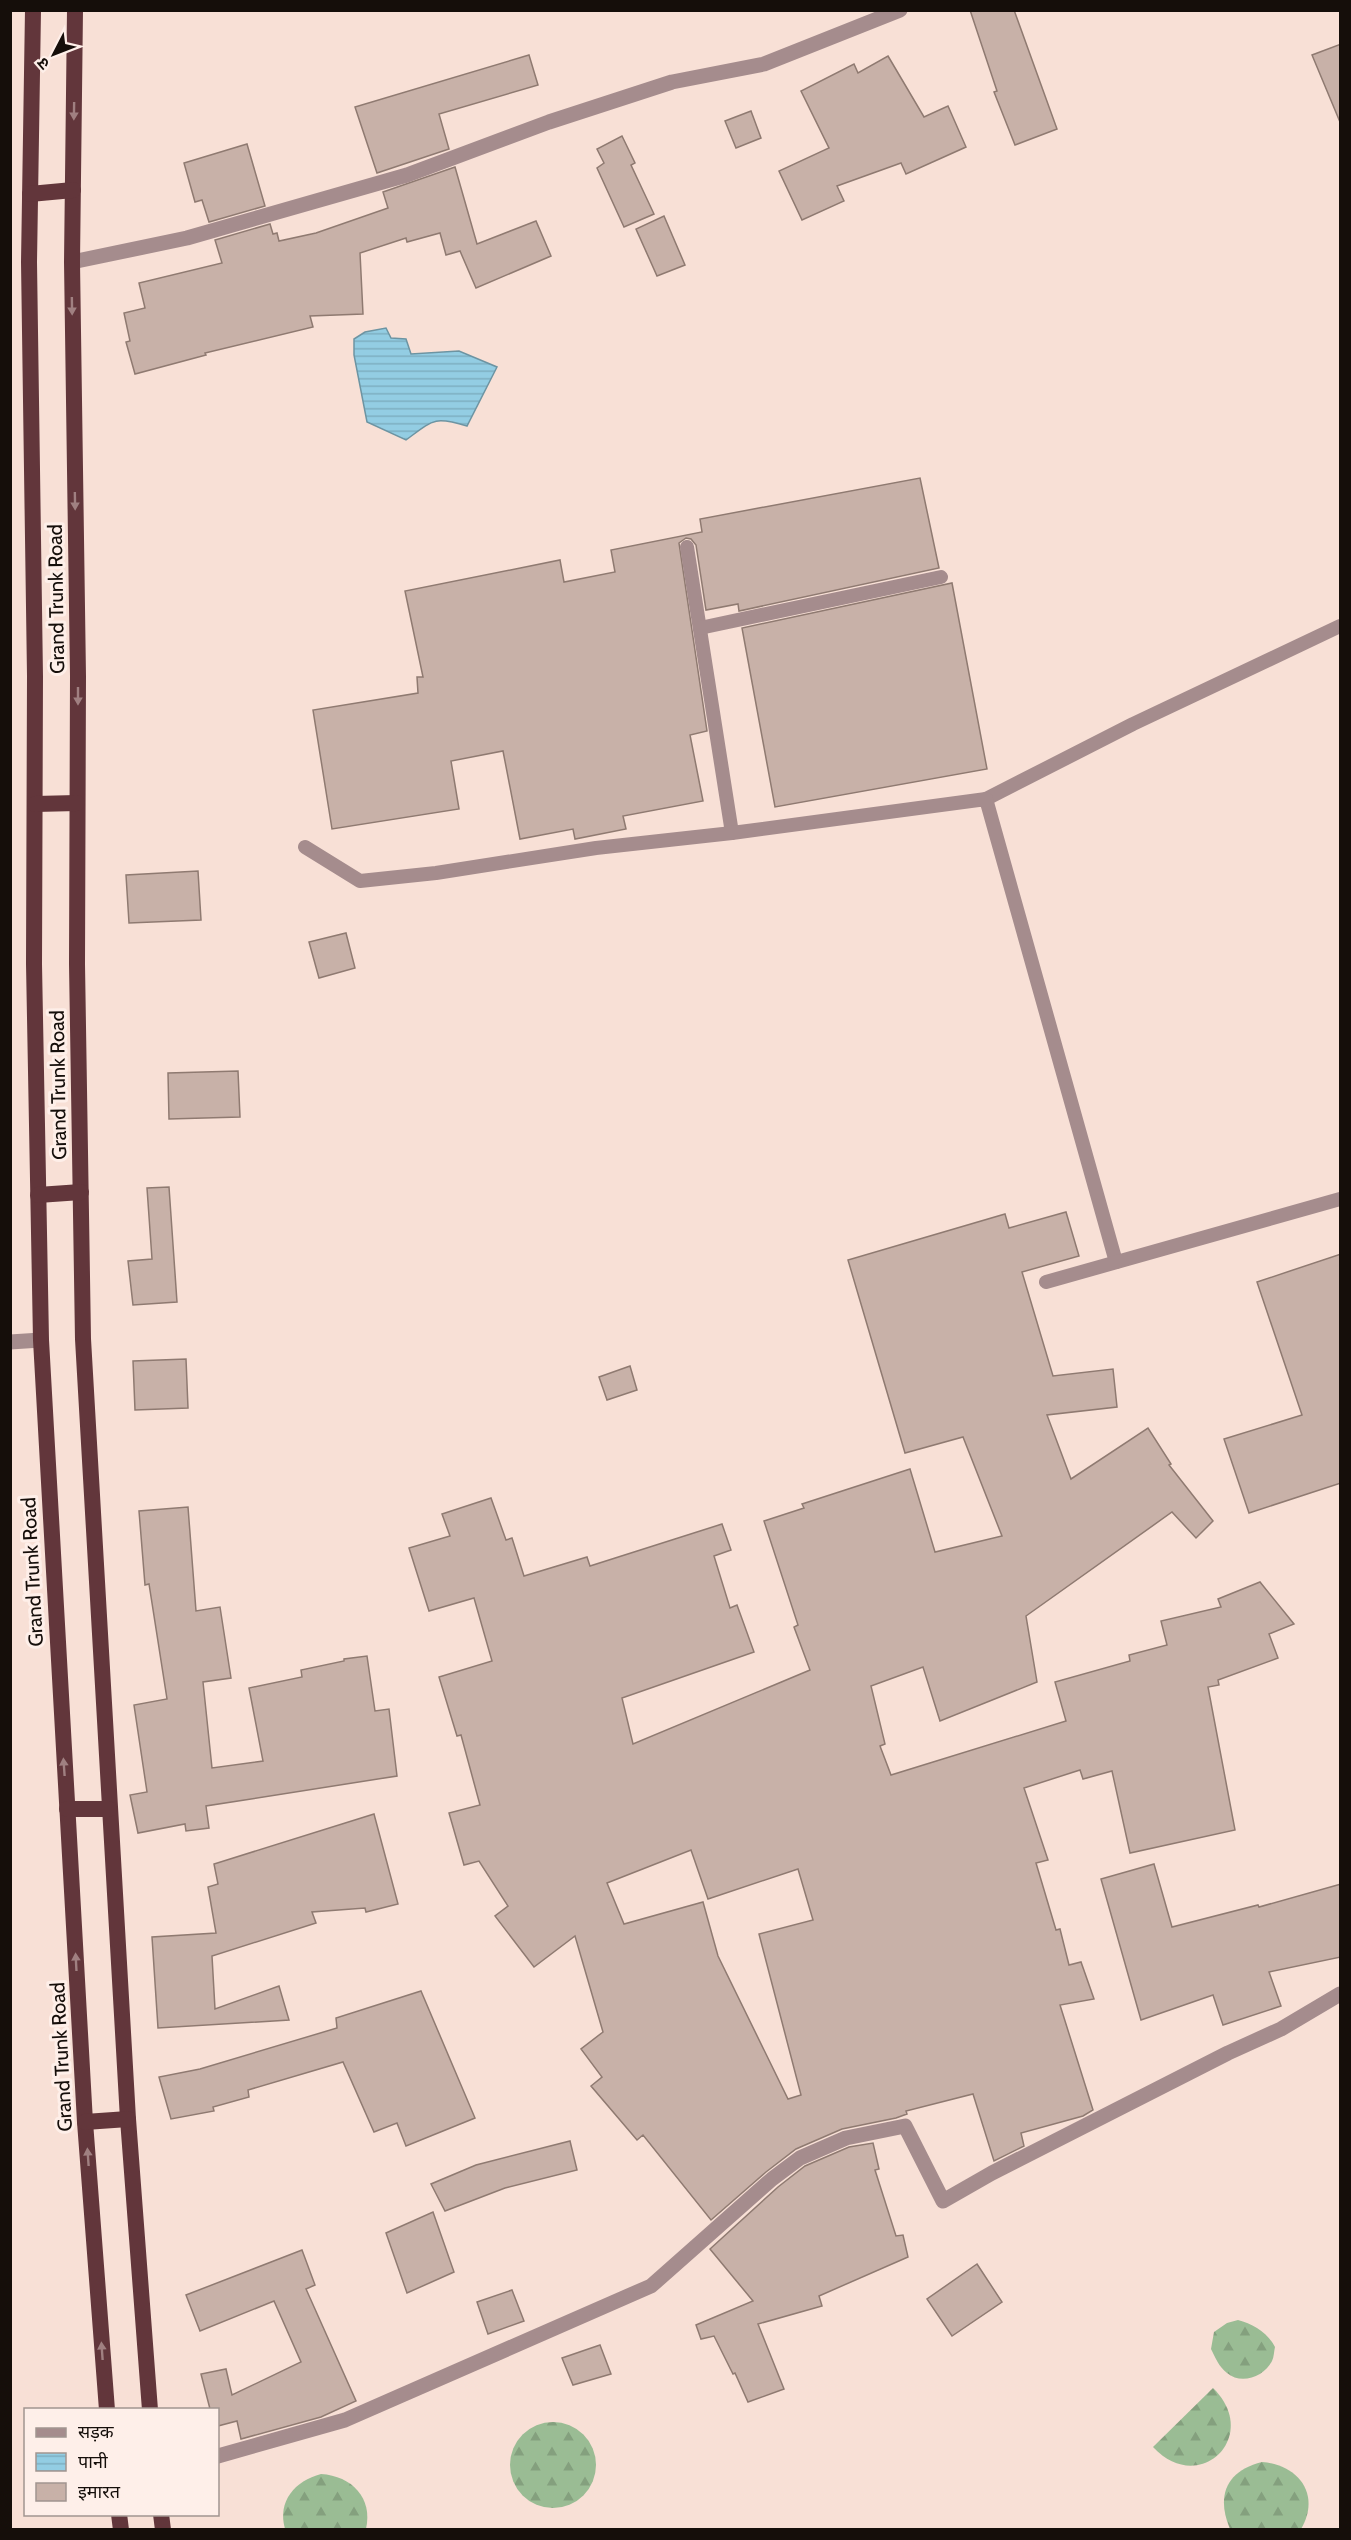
<svg xmlns="http://www.w3.org/2000/svg" width="1351" height="2540" viewBox="0 0 1351 2540" font-family="Cabin,'Noto Sans Devanagari',sans-serif">
<style>
.forest{fill:url(#forest-firs)}
.water{fill:url(#water-rules);stroke:#6d94a2;stroke-width:1.5}
.building{fill:#c8b1a8;stroke:#8f7a71;stroke-width:1.5;fill-rule:evenodd}
.lines{fill:none;stroke-linecap:round;stroke-linejoin:round}
.service{stroke:#a58c8d;stroke-width:14}
.minor{stroke:#a58c8d;stroke-width:15}
.trunk{stroke:#62363b;stroke-width:16}
.oneway{fill:#a08081}
.labels{text-anchor:middle;dominant-baseline:central;stroke-width:6;stroke-linejoin:round;paint-order:stroke}
.street-label{font-size:20px;fill:#150e0a;stroke:#feefe9}
</style>
<defs>
<pattern id="forest-firs" width="22" height="20" patternUnits="userSpaceOnUse" patternTransform="scale(1.5)"><rect width="22" height="20" fill="#9abc94"/><path d="M5 1l3.5 6h-7zM16 11l3.5 6h-7z" fill="#84a07e"/></pattern>
<pattern id="water-rules" width="6" height="5" patternUnits="userSpaceOnUse" patternTransform="scale(1.5)"><rect width="6" height="5" fill="#93cde3"/><path d="M0 2.5h6" fill="none" stroke="#7eafc1"/></pattern>
</defs>
<rect width="100%" height="100%" fill="#f8e0d6"/>
<g class="forest">
<path d="M1238,2320C1253,2324 1268,2333 1275,2347C1274,2351 1274,2357 1272,2361C1264,2377 1241,2385 1227,2373C1219,2367 1215,2357 1211,2349L1214,2332L1227,2323Z"/>
<path d="M1213,2388C1262,2436 1199,2497 1153,2447Z"/>
<circle cx="553" cy="2465" r="43"/>
<path d="M1262,2462C1299,2465 1321,2495 1301,2529H1230C1216,2496 1226,2471 1262,2462Z"/>
<path d="M321,2474C352,2476 373,2498 366,2529H285C277,2501 295,2481 321,2474Z"/>
</g>
<path class="water" d="M386,328L391,338L406,339L411,354L459,351L497,367L467,426C434,416 433,420 406,440L367,422L354,355V339L365,332Z"/>
<g class="building">
<polygon points="970,10 1014,10 1057,129 1015,145 994,92 997,91"/>
<polygon points="1341,44 1341,122 1340,122 1312,55"/>
<polygon points="529,55 538,85 439,114 449,149 377,173 355,107"/>
<polygon points="888,56 924,117 948,106 966,147 906,174 901,163 837,186 844,201 802,220 779,171 829,148 801,91 854,64 858,73"/>
<polygon points="751,111 761,138 736,148 725,121"/>
<polygon points="622,136 635,163 631,165 654,214 624,227 597,168 604,163 597,149"/>
<polygon points="247,144 265,206 209,222 202,200 195,202 184,163"/>
<polygon points="455,167 477,244 536,221 551,256 476,288 460,251 446,255 440,233 407,242 406,238 360,253 363,314 310,316 313,327 205,353 206,355 135,374 126,342 130,341 124,313 145,308 139,283 222,263 215,240 270,224 273,234 277,233 279,241 316,233 388,208 383,192"/>
<polygon points="664,216 685,265 657,276 636,229"/>
<polygon points="920,478 939,568 739,611 738,604 706,610 696,545 691,539 686,538 679,543 707,731 690,735 703,801 623,816 626,829 575,839 573,829 520,839 503,751 451,761 459,809 332,829 313,710 418,693 417,677 423,677 405,591 560,560 564,582 615,572 611,550 702,532 700,519"/>
<polygon points="952,583 987,769 775,807 742,628"/>
<polygon points="198,871 201,920 129,923 126,875"/>
<polygon points="346,933 355,968 319,978 309,942"/>
<polygon points="238,1071 240,1117 169,1119 168,1073"/>
<polygon points="169,1187 177,1302 133,1305 128,1261 152,1259 147,1188"/>
<path d="M1066,1212L1079,1256L1022,1272L1053,1376L1113,1369L1117,1407L1047,1415L1071,1479L1148,1428L1171,1464L1169,1465L1213,1521L1196,1538L1172,1512L1026,1616L1037,1682L940,1721L923,1667L871,1686L885,1744L880,1746L891,1775L1066,1721L1055,1682L1130,1661L1129,1655L1167,1645L1161,1621L1221,1607L1218,1599L1260,1582L1294,1624L1269,1634L1278,1658L1218,1680L1219,1685L1208,1687L1235,1830L1130,1853L1112,1771L1083,1779L1080,1770L1024,1788L1048,1860L1036,1863L1056,1930L1060,1929L1069,1965L1081,1962L1094,1999L1060,2005L1093,2110L1083,2116L1021,2133L1024,2146L994,2161L973,2094L906,2111L907,2114L896,2118L842,2129L796,2149L766,2172L711,2220L643,2135L637,2140L591,2086L602,2077L581,2049L603,2032L575,1936L534,1967L495,1916L508,1906L479,1861L464,1865L449,1813L480,1805L461,1735L457,1736L439,1677L492,1661L474,1598L429,1611L409,1548L450,1536L442,1514L491,1498L506,1540L512,1538L524,1576L587,1557L590,1566L722,1524L731,1550L714,1556L730,1608L737,1605L754,1652L622,1698L633,1744L810,1670L794,1627L798,1625L764,1521L804,1508L802,1504L910,1469L935,1552L1002,1536L963,1437L905,1453L848,1260L1005,1214L1009,1228ZM691,1850L708,1899L798,1869L813,1920L759,1934L801,2095L788,2099L718,1956L703,1902L624,1924L607,1883Z"/>
<polygon points="1341,1254 1341,1483 1249,1513 1224,1439 1302,1415 1257,1282"/>
<polygon points="186,1359 188,1408 135,1410 133,1361"/>
<polygon points="630,1366 637,1390 607,1400 599,1377"/>
<polygon points="188,1507 196,1611 220,1607 231,1678 203,1682 212,1768 263,1761 249,1688 302,1677 301,1670 344,1661 344,1659 367,1656 375,1711 389,1709 397,1776 206,1806 209,1828 186,1831 185,1824 138,1833 130,1795 147,1792 134,1705 167,1699 149,1584 145,1585 139,1511"/>
<polygon points="374,1814 398,1904 366,1912 365,1908 312,1912 316,1923 212,1956 215,2009 279,1986 289,2020 158,2028 152,1937 216,1933 208,1887 218,1884 214,1864"/>
<polygon points="1154,1864 1172,1927 1258,1905 1259,1907 1341,1884 1341,1957 1269,1972 1281,2006 1223,2025 1213,1995 1141,2020 1101,1879"/>
<polygon points="421,1991 475,2118 406,2146 397,2123 374,2132 343,2062 248,2090 249,2097 213,2107 214,2111 171,2119 159,2077 200,2069 337,2028 336,2018"/>
<polygon points="570,2141 577,2170 505,2188 445,2211 431,2184 476,2165"/>
<polygon points="873,2143 879,2169 875,2170 896,2236 903,2235 908,2257 819,2296 822,2306 758,2324 784,2389 748,2402 735,2373 733,2374 714,2336 701,2339 696,2325 753,2301 710,2249 778,2187 805,2166 849,2147"/>
<polygon points="433,2212 454,2272 407,2293 386,2233"/>
<polygon points="302,2250 315,2285 306,2289 356,2401 321,2417 241,2439 237,2421 218,2426 218,2409 210,2409 201,2374 226,2369 232,2395 301,2362 274,2301 200,2331 186,2295"/>
<polygon points="977,2264 1002,2302 952,2336 927,2299"/>
<polygon points="512,2290 524,2321 488,2334 477,2302"/>
<polygon points="600,2345 611,2374 573,2385 562,2358"/>
</g>
<g class="lines">
<g class="service">
<polyline points="687,547 732,833"/>
<polyline points="700,628 941,577"/>
<polyline points="986,799 1133,724 1340,626"/>
<polyline points="305,847 360,881 436,873 596,848 732,833 986,799 1116,1262"/>
<polyline points="1046,1282 1340,1199"/>
</g>
<g class="minor">
<polyline points="72,262 187,238 407,175 549,122 672,82 764,64 900,10"/>
<polyline points="10,1342 41,1340"/>
<polyline points="218,2456 345,2420 651,2286 772,2179 800,2158 846,2138 905,2126 943,2201 992,2173 1228,2053 1281,2029 1340,1994"/>
</g>
<g class="trunk">
<polyline points="33,10 29,262 35,676 34,964 41,1340 85,2122 107,2410"/>
<polyline points="75,10 72,262 78,676 77,964 83,1339 128,2119 150,2410"/>
<polyline points="30,194 73,190"/>
<polyline points="35,804 77,803"/>
<polyline points="38,1195 81,1192"/>
<polyline points="67,1809 109,1809"/>
<polyline points="85,2122 128,2119"/>
<polyline points="119,2514 121,2530"/>
<polyline points="161,2514 163,2530"/>
</g>
</g>
<defs><path id="oneway-solid" d="M-6-.8H1V-3.2L6.5 0L1 3.2V.8H-6Z" transform="scale(1.5)"/></defs>
<g class="oneway">
<use href="#oneway-solid" transform="translate(74 111) rotate(91)"/>
<use href="#oneway-solid" transform="translate(72 306) rotate(89)"/>
<use href="#oneway-solid" transform="translate(75 501) rotate(89)"/>
<use href="#oneway-solid" transform="translate(78 696) rotate(90)"/>
<use href="#oneway-solid" transform="translate(64 1767) rotate(-94)"/>
<use href="#oneway-solid" transform="translate(76 1962) rotate(-93)"/>
<use href="#oneway-solid" transform="translate(88 2157) rotate(-94)"/>
<use href="#oneway-solid" transform="translate(102 2351) rotate(-94)"/>
</g>
<g class="labels">
<g class="street-label">
<text transform="translate(56 599) rotate(-91)">Grand Trunk Road</text>
<text transform="translate(58 1085) rotate(-91)">Grand Trunk Road</text>
<text transform="translate(32 1572) rotate(-93)">Grand Trunk Road</text>
<text transform="translate(61 2057) rotate(-93)">Grand Trunk Road</text>
</g>
</g>
<rect width="1351" height="2540" fill="none" stroke="#150e0a" stroke-width="24"/>
<rect x="24" y="2408" width="195" height="108" fill="#feefe9" stroke="#a19590" stroke-width="1.5"/>
<rect x="36" y="2428" width="30" height="9" fill="#a58c8d" stroke="#a19590" stroke-width="1.5"/>
<text x="78" y="2438" font-size="18" fill="#150e0a">सड़क</text>
<rect x="36" y="2453" width="30" height="18" fill="url(#water-rules)" stroke="#a19590" stroke-width="1.5"/>
<text x="78" y="2468" font-size="18" fill="#150e0a">पानी</text>
<rect x="36" y="2483" width="30" height="18" fill="#c8b1a8" stroke="#a19590" stroke-width="1.5"/>
<text x="78" y="2498" font-size="18" fill="#150e0a">इमारत</text>
<g transform="translate(54 54) rotate(228)" stroke="#feefe9" stroke-width="4.5" paint-order="stroke">
<path d="M0-4.5L10 22L0 15L-10 22Z" fill="#150e0a"/>
<text y="-9" font-size="16" font-weight="bold" text-anchor="middle" fill="#150e0a">उ</text>
</g>
</svg>
